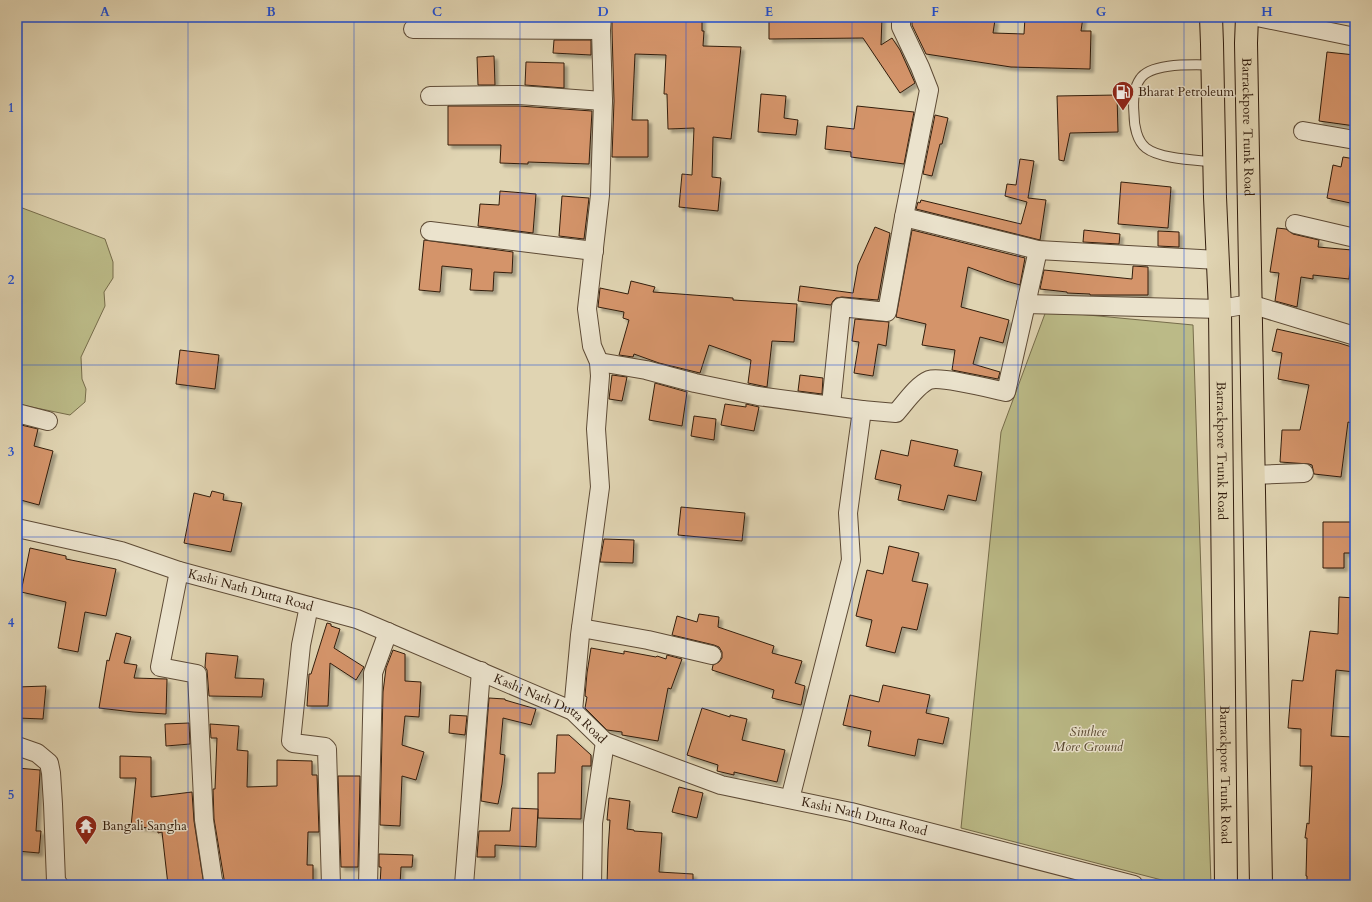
<svg xmlns="http://www.w3.org/2000/svg" width="1372" height="902" viewBox="0 0 1372 902" font-family="Cardo,serif">
<style>
.green{fill:#bbba87;stroke:#766c4a}
.building{fill:#d4946a;stroke:#321d0d;filter:url(#shadow)}
.lines{fill:none;stroke-linecap:round;stroke-linejoin:round}
.service-casing{stroke:#5e4b36;stroke-width:11}
.minor-casing{stroke:#5e4b36;stroke-width:20}
.primary-casing{stroke:#321d0d;stroke-width:24}
.service{stroke:#ebe3cd;stroke-width:9}
.minor{stroke:#ebe3cd;stroke-width:18}
.primary{stroke:#e0d4b2;stroke-width:22}
.grid{fill:none;stroke:#1d4ed8;stroke-width:1;stroke-opacity:0.55}
.labels{text-anchor:middle;dominant-baseline:central;stroke-width:3;stroke-linejoin:round;paint-order:stroke}
.poi-label{font-size:13px;fill:#321d0d;stroke:#ebe3cd;text-anchor:start}
.street-label{font-size:13px;fill:#321d0d;stroke:#ebe3cd}
.park-label{font-size:13px;font-style:italic;fill:#54442c;stroke:#ebe3cd}
.neatline{fill:none;stroke:#1d4ed8;stroke-width:1.5}
.grid-label{font-size:13px;text-anchor:middle;font-weight:bold;fill:#1d4ed8}
</style>
<defs>
<filter id="shadow"><feDropShadow dx="3.5" dy="3.5" stdDeviation="1" flood-color="#0004"/></filter>
</defs>
<rect width="100%" height="100%" fill="#e0d4b2"/>
<filter id="stains"><feTurbulence type="fractalNoise" baseFrequency=".005" numOctaves="4"/><feColorMatrix values="0 0 0 0 .2 0 0 0 0 .09 0 0 0 0 .02 0 0 0 .5 -.17"/></filter>
<radialGradient id="worn" r=".72"><stop offset=".6" stop-color="#630" stop-opacity="0"/><stop offset="1" stop-color="#630" stop-opacity=".3"/></radialGradient>
<g class="green">
<polygon points="17,206 105,239 113,262 113,278 104,292 105,306 81,357 82,379 86,389 85,402 70,415 17,404"/>
<polygon points="1046,311 1193,325 1211,885 1181,885 961,828 1001,432"/>
</g>
<g class="building">
<rect x="555" y="17" width="36" height="2"/>
<polygon points="612,17 702,17 702,31 704,31 703,46 741,47 731,139 713,137 712,177 721,178 718,211 679,207 682,174 692,175 694,128 668,129 667,94 664,94 666,55 635,54 632,120 648,120 648,157 612,157 614,101 612,30"/>
<polygon points="769,17 882,17 881,45 892,38 900,50 915,83 900,93 863,38 769,39"/>
<polygon points="912,17 975,17 995,20 993,33 1024,34 1025,17 1083,17 1081,31 1091,31 1090,69 1011,67 926,54 912,25"/>
<polygon points="554,40 591,40 591,55 553,53"/>
<polygon points="1327,52 1355,55 1355,126 1319,121"/>
<polygon points="494,56 495,85 478,85 477,57"/>
<polygon points="526,62 564,63 564,88 525,85"/>
<polygon points="761,94 786,96 784,118 798,120 796,135 758,132"/>
<polygon points="1117,95 1118,132 1070,133 1064,161 1059,160 1057,96"/>
<polygon points="448,106 519,106 592,111 589,164 528,162 528,164 500,163 501,145 448,145"/>
<polygon points="857,106 914,112 904,164 851,157 851,152 825,149 827,126 854,129"/>
<polygon points="935,115 948,118 942,144 940,144 932,176 923,174"/>
<polygon points="1343,157 1355,159 1355,204 1327,198 1333,165 1341,167"/>
<polygon points="1020,159 1034,161 1028,198 1046,200 1040,240 916,209 918,202 920,203 921,200 1021,224 1027,202 1005,196 1007,184 1016,185"/>
<polygon points="1121,182 1171,187 1168,228 1118,224"/>
<polygon points="500,191 536,194 533,233 478,226 480,204 499,205"/>
<polygon points="562,196 589,198 584,239 559,236"/>
<polygon points="875,227 890,233 878,300 842,297 836,298 833,301 831,305 798,301 800,286 853,293 858,265"/>
<polygon points="1277,228 1286,229 1293,234 1319,240 1318,247 1352,250 1349,279 1313,275 1313,279 1301,277 1297,307 1275,301 1279,273 1270,272"/>
<polygon points="912,230 1025,258 1020,285 1006,281 968,267 961,307 1009,320 1003,343 980,337 973,364 1000,372 998,379 952,370 955,350 922,345 926,324 896,317"/>
<polygon points="1084,230 1120,234 1119,244 1083,242"/>
<polygon points="1158,231 1179,232 1179,247 1158,246"/>
<polygon points="424,240 513,252 512,273 494,272 493,291 470,290 472,269 442,266 440,292 419,290"/>
<polygon points="1133,266 1148,267 1148,295 1090,295 1090,294 1067,293 1067,292 1040,289 1044,270 1132,279"/>
<polygon points="631,281 655,287 653,292 733,298 733,300 797,304 794,342 772,341 767,387 748,383 751,360 709,345 700,373 659,363 634,354 633,357 619,355 629,320 623,318 624,312 598,307 600,288 628,294"/>
<polygon points="855,319 889,322 886,346 878,344 873,376 854,373 859,342 852,341"/>
<polygon points="1277,329 1339,343 1355,348 1355,424 1348,422 1341,477 1314,474 1312,465 1309,464 1280,462 1282,430 1300,430 1309,385 1278,379 1282,353 1272,351"/>
<polygon points="180,350 219,355 215,389 176,384"/>
<polygon points="612,375 627,377 622,401 609,399"/>
<polygon points="800,375 823,378 822,394 798,391"/>
<polygon points="655,383 687,392 682,426 649,420"/>
<polygon points="725,404 746,407 746,404 759,407 754,431 721,425"/>
<polygon points="694,416 716,419 714,440 691,436"/>
<polygon points="17,424 38,429 34,446 53,451 39,505 17,499"/>
<polygon points="911,440 958,450 954,466 982,472 976,501 948,495 944,510 898,500 901,485 875,479 881,450 908,456"/>
<polygon points="212,491 224,494 223,500 242,503 231,552 184,543 194,493 210,497"/>
<polygon points="681,507 745,513 742,541 678,535"/>
<polygon points="1323,522 1355,522 1355,553 1344,553 1344,568 1323,568"/>
<polygon points="604,539 634,540 633,563 600,562"/>
<polygon points="889,546 919,553 912,581 928,584 917,630 902,627 895,653 866,646 872,620 856,616 867,570 883,574"/>
<polygon points="30,548 66,556 66,559 116,569 106,616 85,612 78,652 58,648 66,602 21,592"/>
<polygon points="1339,597 1355,598 1355,672 1336,670 1331,736 1355,737 1355,885 1307,885 1307,876 1306,876 1307,838 1305,838 1307,823 1309,824 1312,766 1300,766 1301,729 1288,728 1292,680 1303,681 1310,631 1338,634"/>
<polygon points="699,614 719,617 718,627 774,646 772,653 802,661 795,683 805,686 801,705 772,698 774,690 712,670 713,665 719,662 722,658 722,652 719,647 714,645 672,635 677,616 697,622"/>
<polygon points="327,623 331,624 331,626 340,629 334,648 364,667 356,680 330,663 328,706 307,706 309,674 311,674"/>
<polygon points="116,633 131,637 124,663 137,665 134,678 167,679 166,714 133,712 99,708 107,660 109,661"/>
<polygon points="591,648 624,654 624,651 656,657 657,656 666,659 667,655 682,659 671,689 668,688 658,741 622,735 622,732 607,730 585,708 587,697 585,696 587,673"/>
<polygon points="393,650 405,654 405,681 421,682 419,717 405,716 402,745 424,752 416,780 402,776 400,826 380,825 383,692 386,668"/>
<polygon points="206,653 238,656 235,678 264,679 262,697 209,696 207,670 205,667"/>
<polygon points="883,685 930,695 926,713 949,718 943,744 918,739 915,756 868,746 871,731 843,725 850,695 879,702"/>
<polygon points="46,686 43,719 17,718 17,687"/>
<polygon points="489,698 505,699 505,700 536,709 531,725 503,718 500,754 505,755 502,784 498,804 481,801"/>
<polygon points="702,708 730,717 730,715 747,719 742,740 785,750 777,782 734,772 734,775 717,771 718,765 687,755"/>
<polygon points="450,715 467,716 465,735 449,733"/>
<polygon points="189,723 190,744 166,746 165,724"/>
<polygon points="210,724 239,726 237,750 248,751 247,787 277,786 277,760 312,761 312,775 317,775 319,832 308,832 307,865 313,865 313,883 270,881 271,885 225,885 214,819 213,789 215,789 217,738 211,738"/>
<polygon points="557,735 569,735 591,755 591,766 582,766 581,819 538,818 538,773 555,773"/>
<polygon points="120,756 151,757 151,797 192,792 194,821 204,885 168,885 162,832 158,833 158,829 131,826 136,778 120,778"/>
<polygon points="17,768 40,770 40,773 36,831 41,831 39,853 17,851"/>
<polygon points="338,776 360,776 358,867 341,867"/>
<polygon points="679,787 703,793 697,818 672,812"/>
<polygon points="609,798 630,801 627,829 634,830 634,831 662,833 659,872 693,874 693,885 607,885 608,850 610,820 607,820"/>
<polygon points="512,808 538,809 536,847 495,845 495,857 477,857 479,831 510,831"/>
<polygon points="379,854 413,855 412,867 401,867 400,885 380,885 381,867 379,867"/>
</g>
<g class="lines">
<g class="service-casing">
<path id="service" d="M1213,65C1194,65 1151,62 1140,79C1133,89 1133,103 1134,114C1134,126 1137,141 1146,148C1160,159 1196,160 1214,162"/>
</g>
<g class="minor-casing">
<g id="minor">
<polyline points="1257,17 1355,37"/>
<polyline points="413,29 601,30"/>
<polyline points="430,96 519,95 603,101"/>
<polyline points="1303,131 1355,140"/>
<polyline points="904,217 1038,250 1218,260"/>
<polyline points="1295,224 1355,238"/>
<polyline points="430,231 594,251"/>
<polyline points="1026,304 1038,250"/>
<polyline points="599,362 646,370 695,383 758,396 862,410 848,513 851,560 790,799"/>
<polyline points="831,405 841,307 887,312 904,217 929,90 920,67 901,27 901,17"/>
<path d="M862,410L896,413C905,403 917,385 929,380C941,376 992,389 1006,392L1026,304L1220,309L1250,304L1355,336"/>
<polyline points="17,413 48,421"/>
<polyline points="1254,475 1304,473"/>
<path id="s1" d="M17,528L121,551L179,571L357,619L573,711L605,742L721,785L851,812L1134,885"/>
<polyline points="179,571 160,667 197,674 204,820 213,880 215,885"/>
<polyline points="309,606 301,645 291,741 293,743 325,747 327,749 331,885"/>
<polyline points="581,628 648,640 712,655"/>
<polyline points="573,711 580,635 600,487 596,429 600,376 599,362 592,346 587,309 600,195 603,101 601,30 602,17"/>
<polyline points="17,746 37,753 49,763 51,773 53,804 56,881 59,885"/>
<polyline points="368,885 373,678 373,673 388,632"/>
<polyline points="464,885 481,671"/>
<polyline points="592,885 593,823 605,742"/>
</g>
</g>
<g class="primary-casing">
<g id="primary">
<path id="s2" d="M1211,17L1212,44L1215,197L1220,309L1226,885"/>
<path id="s3" d="M1247,17L1246,43L1261,885"/>
</g>
</g>
<use href="#service" class="service"/>
<use href="#minor" class="minor"/>
<use href="#primary" class="primary"/>
</g>
<path class="grid" d="M188,17V885M354,17V885M520,17V885M686,17V885M852,17V885M1018,17V885M1184,17V885M17,194H1355M17,365H1355M17,537H1355M17,708H1355"/>
<defs>
<g id="fuel-pin" transform="scale(1.15)"><path d="M0 17L-7.5 6A9.5 9.5 0 1 1 7.5 6Z" fill="#8f2418" stroke="#ebe3cd"/><path d="M-5.5-6h7V0h2V4h1.3V-2.5L3-4.5l.8-.8L6-3V5H2.5V1h-1V6h-7ZM-4.2-4.7v3.2H.2V-4.7Z" fill="#fff"/></g>
<g id="temple-pin" transform="scale(1.15)"><path d="M0 17L-7.5 6A9.5 9.5 0 1 1 7.5 6Z" fill="#8f2418" stroke="#ebe3cd"/><path d="M0-6L5-2H3V0L6.5 2.5H4V6H1.5V3h-3V6H-4V2.5H-6.5L-3 0V-2H-5Z" fill="#fff"/></g>
</defs>
<g fill-rule="evenodd">
<use href="#fuel-pin" x="1123" y="92"/>
<use href="#temple-pin" x="86" y="826"/>
</g>
<g class="labels">
<g class="poi-label">
<text x="1138" y="92">Bharat Petroleum</text>
<text x="102" y="826">Bangali Sangha</text>
</g>
<g class="street-label">
<text stroke="none"><textPath href="#s3" startOffset="110">Barrackpore Trunk Road</textPath></text>
<text stroke="none"><textPath href="#s2" startOffset="434">Barrackpore Trunk Road</textPath></text>
<text stroke="none"><textPath href="#s1" startOffset="242">Kashi Nath Dutta Road</textPath></text>
<text stroke="none"><textPath href="#s1" startOffset="566">Kashi Nath Dutta Road</textPath></text>
<text stroke="none"><textPath href="#s2" startOffset="758">Barrackpore Trunk Road</textPath></text>
<text stroke="none"><textPath href="#s1" startOffset="902">Kashi Nath Dutta Road</textPath></text>
</g>
<g class="park-label">
<text x="1088" y="732">Sinthee<tspan x="1088" dy="15">More Ground</tspan></text>
</g>
</g>
<rect width="1372" height="902" fill="none" stroke="#e0d4b2" stroke-width="44"/>
<rect x="22" y="22" width="1328" height="858" class="neatline"/>
<g class="grid-label">
<text x="105" y="16">A</text>
<text x="271" y="16">B</text>
<text x="437" y="16">C</text>
<text x="603" y="16">D</text>
<text x="769" y="16">E</text>
<text x="935" y="16">F</text>
<text x="1101" y="16">G</text>
<text x="1267" y="16">H</text>
<text x="11" y="112">1</text>
<text x="11" y="284">2</text>
<text x="11" y="456">3</text>
<text x="11" y="627">4</text>
<text x="11" y="799">5</text>
</g>
<rect width="100%" height="100%" filter="url(#stains)"/>
<rect width="100%" height="100%" fill="url(#worn)"/>
</svg>
